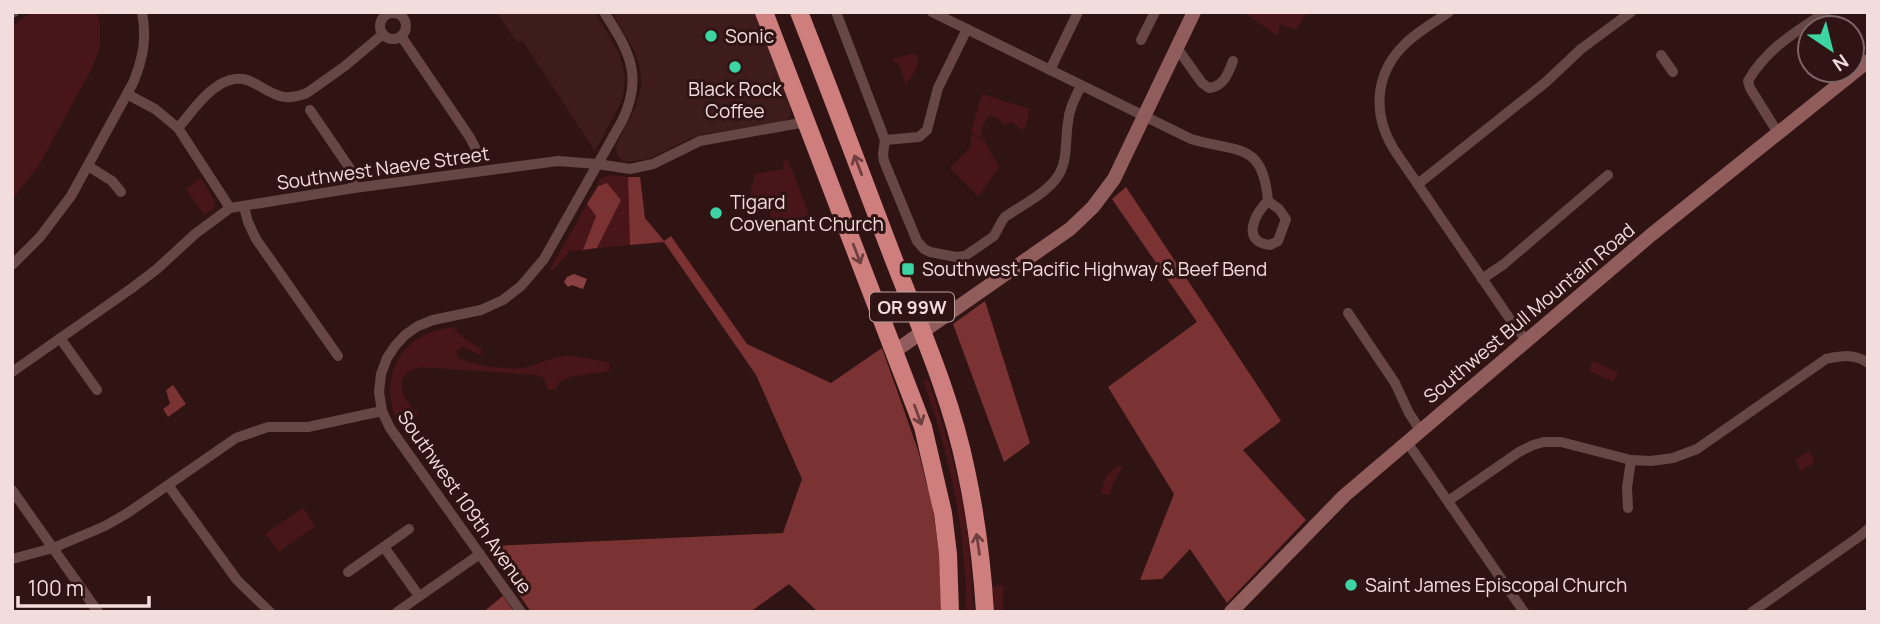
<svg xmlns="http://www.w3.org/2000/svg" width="1880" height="624" viewBox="0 0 1880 624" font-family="Manrope,sans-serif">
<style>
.built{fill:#3f1c1c}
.green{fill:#481618}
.forest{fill:#7a3233}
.water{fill:#894040}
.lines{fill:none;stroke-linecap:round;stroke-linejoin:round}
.street{stroke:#674746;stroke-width:10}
.secondary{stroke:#915d5c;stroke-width:14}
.highway{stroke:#ce7e7c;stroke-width:18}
.oneway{stroke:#6f3e3e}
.poi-dot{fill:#3dd4a3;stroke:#301414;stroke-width:2.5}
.labels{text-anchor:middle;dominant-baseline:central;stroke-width:6;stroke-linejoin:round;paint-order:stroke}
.shield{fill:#301414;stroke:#b8a1a0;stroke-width:2}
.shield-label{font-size:18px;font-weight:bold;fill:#f2dddc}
.poi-label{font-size:19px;fill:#f2dddc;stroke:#301414;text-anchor:start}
.street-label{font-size:19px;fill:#f2dddc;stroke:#301414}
</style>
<rect width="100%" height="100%" fill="#301414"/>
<g class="built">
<polygon points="496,12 595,12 619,53 625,76 624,90 621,102 595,151 522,40 517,42"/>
<polygon points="612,12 755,12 790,105 791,115 787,120 781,123 704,134 689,139 648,159 625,162 619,158 616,152 617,144 635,108 642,85 639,64 633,48"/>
</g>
<g class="green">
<polygon points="32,12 96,12 100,24 100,46 93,66 39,165 12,200 12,27"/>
<polygon points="1244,12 1307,12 1296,30 1280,24 1277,36"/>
<path d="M911,54L918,55C918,70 913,73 906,85L899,64L894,62L893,59Z"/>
<path d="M982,94L1030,109L1025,129H1021L1012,122L1004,125L997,117L990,116C983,122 980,129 983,138L976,136L971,132Z"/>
<polygon points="971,135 984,140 999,167 978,196 950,168 971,147"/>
<path d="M787,160L793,172L809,215L772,224L767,197L751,199C749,188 755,184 754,174L784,169L783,161Z"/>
<polygon points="609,175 628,177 630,245 597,248 620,200 607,183 597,185 600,179"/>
<polygon points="201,178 215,202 213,209 204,215 186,189"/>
<polygon points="587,204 596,216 583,250 570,251 552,271 550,269"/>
<path d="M454,327C460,338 471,343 481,349V355L463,347L456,351L458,357C471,365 513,372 528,367C540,363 552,358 565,356C579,355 595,361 609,362V371L569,377L560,381L556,390H548L544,378L536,375C506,373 477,371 448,369C438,368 424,366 414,369C392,376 403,403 417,412V416L400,426C382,395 389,354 422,336C432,331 443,329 454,327Z"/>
<polygon points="1593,361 1618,372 1613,382 1589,371"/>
<path d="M928,379C943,422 955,465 964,509C970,543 971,578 974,612H966C966,532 951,456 923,381Z"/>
<polygon points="1809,451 1815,462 1801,471 1795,460"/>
<polygon points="1118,465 1122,467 1114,482 1109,495 1101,493 1106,476"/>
<polygon points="303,508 315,526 279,552 265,534"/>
<polygon points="1003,585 1003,612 995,612 993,587"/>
</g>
<g class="forest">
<polygon points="628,177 640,177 645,218 664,241 671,236 747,344 831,383 882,348 918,450 927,486 930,487 939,554 942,612 818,612 789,584 750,612 531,612 493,557 492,546 783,533 802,479 756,375 664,242 630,245"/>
<polygon points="607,183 621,200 597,248 583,250 596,216 587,204 598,186"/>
<polygon points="1126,187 1281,421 1243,450 1306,520 1227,603 1190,549 1162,579 1140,580 1174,494 1108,387 1197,322 1112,199"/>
<polygon points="985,301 1030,443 1004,462 953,324"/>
<polygon points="173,385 186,404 168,417 163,409 170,404 166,390"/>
<polygon points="503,596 514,612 483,612"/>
</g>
<polygon class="water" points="574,274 587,279 583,289 572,285 568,287 564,282 567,277"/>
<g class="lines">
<g class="street">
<path d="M836,12L885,140L883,154L884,161L917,241L924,249L930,252L956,257L965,256L994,236L1002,221L1005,217C1022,205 1046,194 1058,176C1068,161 1065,140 1068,122C1069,109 1075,98 1081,86"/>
<path d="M932,12L1191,139C1236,153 1263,140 1268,201C1254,214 1241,242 1270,245L1278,241L1286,219L1279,209L1268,201"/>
<path d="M1449,12C1435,22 1417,32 1405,44C1372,76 1373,119 1397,154L1514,325L1526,340"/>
<polyline points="12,13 14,12"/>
<circle cx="393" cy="26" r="13"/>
<polyline points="401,36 469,136 477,151"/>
<polyline points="1141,40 1155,12"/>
<path d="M1177,48L1202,83L1209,88C1224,86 1228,74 1233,61"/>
<polyline points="1661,55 1673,72"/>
<polyline points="1050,70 1078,12"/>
<polyline points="127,94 155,109 178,128 230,208"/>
<polyline points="310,110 351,170 354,188"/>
<path d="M178,128C190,114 203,95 219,85C247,68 258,90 280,96C289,99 299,96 307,93L345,66L383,34"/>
<path d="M1778,133L1750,88L1748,81C1766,49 1797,31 1826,12"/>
<polyline points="885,140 919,137 927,130 938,88 967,29"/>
<polyline points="88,166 112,181 121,192"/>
<polyline points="1418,184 1546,82 1581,49 1631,12"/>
<polyline points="244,207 248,222 256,239 338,356"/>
<path d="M12,265L40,237L71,196L133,83C143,59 147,38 142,12"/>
<polyline points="1482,279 1504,264 1608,175"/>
<polyline points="1348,313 1395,383 1409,413 1420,430"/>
<polyline points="60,338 97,390"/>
<polyline points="12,372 132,288 157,269 195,234 230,208 354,188 558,161 597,164 630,169 653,164 700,141 806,122"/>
<polyline points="1407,442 1524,612"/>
<polyline points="168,485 237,580 270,612"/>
<polyline points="12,490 98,612"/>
<path d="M1448,501L1519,452L1533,445L1544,442H1561L1631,460L1651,461L1673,458L1697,449L1826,359C1841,356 1855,353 1868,363"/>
<polyline points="1628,508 1627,488 1631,460"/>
<polyline points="384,547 419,596"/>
<polyline points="12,559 53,548 105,526 126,514 236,438 268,427 308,427 382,411"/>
<polyline points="348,572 409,529"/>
<polyline points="397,612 480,554"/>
<path d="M521,612L390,428L382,411L379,392L381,374L387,358L395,346L405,335L418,326L433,320L481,310L503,300L521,286L544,259L622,121C644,76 629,51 604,12"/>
<polyline points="1752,612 1860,536 1868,529"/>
</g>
<g class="secondary">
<polyline points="895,351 1070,229 1093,207 1114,179 1194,12"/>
<polyline points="1231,612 1344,496 1651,235 1868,61"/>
</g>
<g class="highway">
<polyline points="764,12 923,427 943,513 948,554 950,612"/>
<path d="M799,12C831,93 861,174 892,255C919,325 951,396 966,470C976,516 982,564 985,612"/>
</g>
</g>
<defs><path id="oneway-shaft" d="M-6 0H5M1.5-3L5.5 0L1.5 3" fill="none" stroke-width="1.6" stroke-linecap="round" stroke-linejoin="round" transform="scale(1.75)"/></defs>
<g class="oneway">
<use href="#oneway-shaft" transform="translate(858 165) rotate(-111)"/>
<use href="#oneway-shaft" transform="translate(857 254) rotate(69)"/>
<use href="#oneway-shaft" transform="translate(918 415) rotate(70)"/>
<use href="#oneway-shaft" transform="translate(978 544) rotate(-98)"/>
</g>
<g class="poi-dot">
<circle cx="711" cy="36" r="7"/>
<circle cx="735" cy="67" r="7"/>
<circle cx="716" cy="213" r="7"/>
<rect x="901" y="262" width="14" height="14" rx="3.5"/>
<circle cx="1351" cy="585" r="7"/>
</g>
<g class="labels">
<rect class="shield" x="870" y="292.5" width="84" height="29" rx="5"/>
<g class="shield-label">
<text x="912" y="307">OR 99W</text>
</g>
<g class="poi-label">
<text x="725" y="36">Sonic</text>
<text x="735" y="89" text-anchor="middle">Black Rock<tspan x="735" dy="22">Coffee</tspan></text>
<text x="730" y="202">Tigard<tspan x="730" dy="22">Covenant Church</tspan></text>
<text x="922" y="269">Southwest Pacific Highway &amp; Beef Bend</text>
<text x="1365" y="585">Saint James Episcopal Church</text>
</g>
<g class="street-label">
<text transform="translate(383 168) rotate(-8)">Southwest Naeve Street</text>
<text transform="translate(1529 313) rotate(-40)">Southwest Bull Mountain Road</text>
<text transform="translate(465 502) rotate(55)">Southwest 109th Avenue</text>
</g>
</g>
<rect width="1880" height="624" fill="none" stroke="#f2dddc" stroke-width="28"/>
<g transform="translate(1831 49) rotate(145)"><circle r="33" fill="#301414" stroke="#7e6464" stroke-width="2"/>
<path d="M0-5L12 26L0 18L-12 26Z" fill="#3dd4a3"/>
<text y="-10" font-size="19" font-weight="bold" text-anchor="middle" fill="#f2dddc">N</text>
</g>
<path d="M18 596v10h131v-10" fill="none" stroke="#f2dddc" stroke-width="3.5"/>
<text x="28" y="596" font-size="21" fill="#f2dddc" stroke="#301414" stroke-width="5" paint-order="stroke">100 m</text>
</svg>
